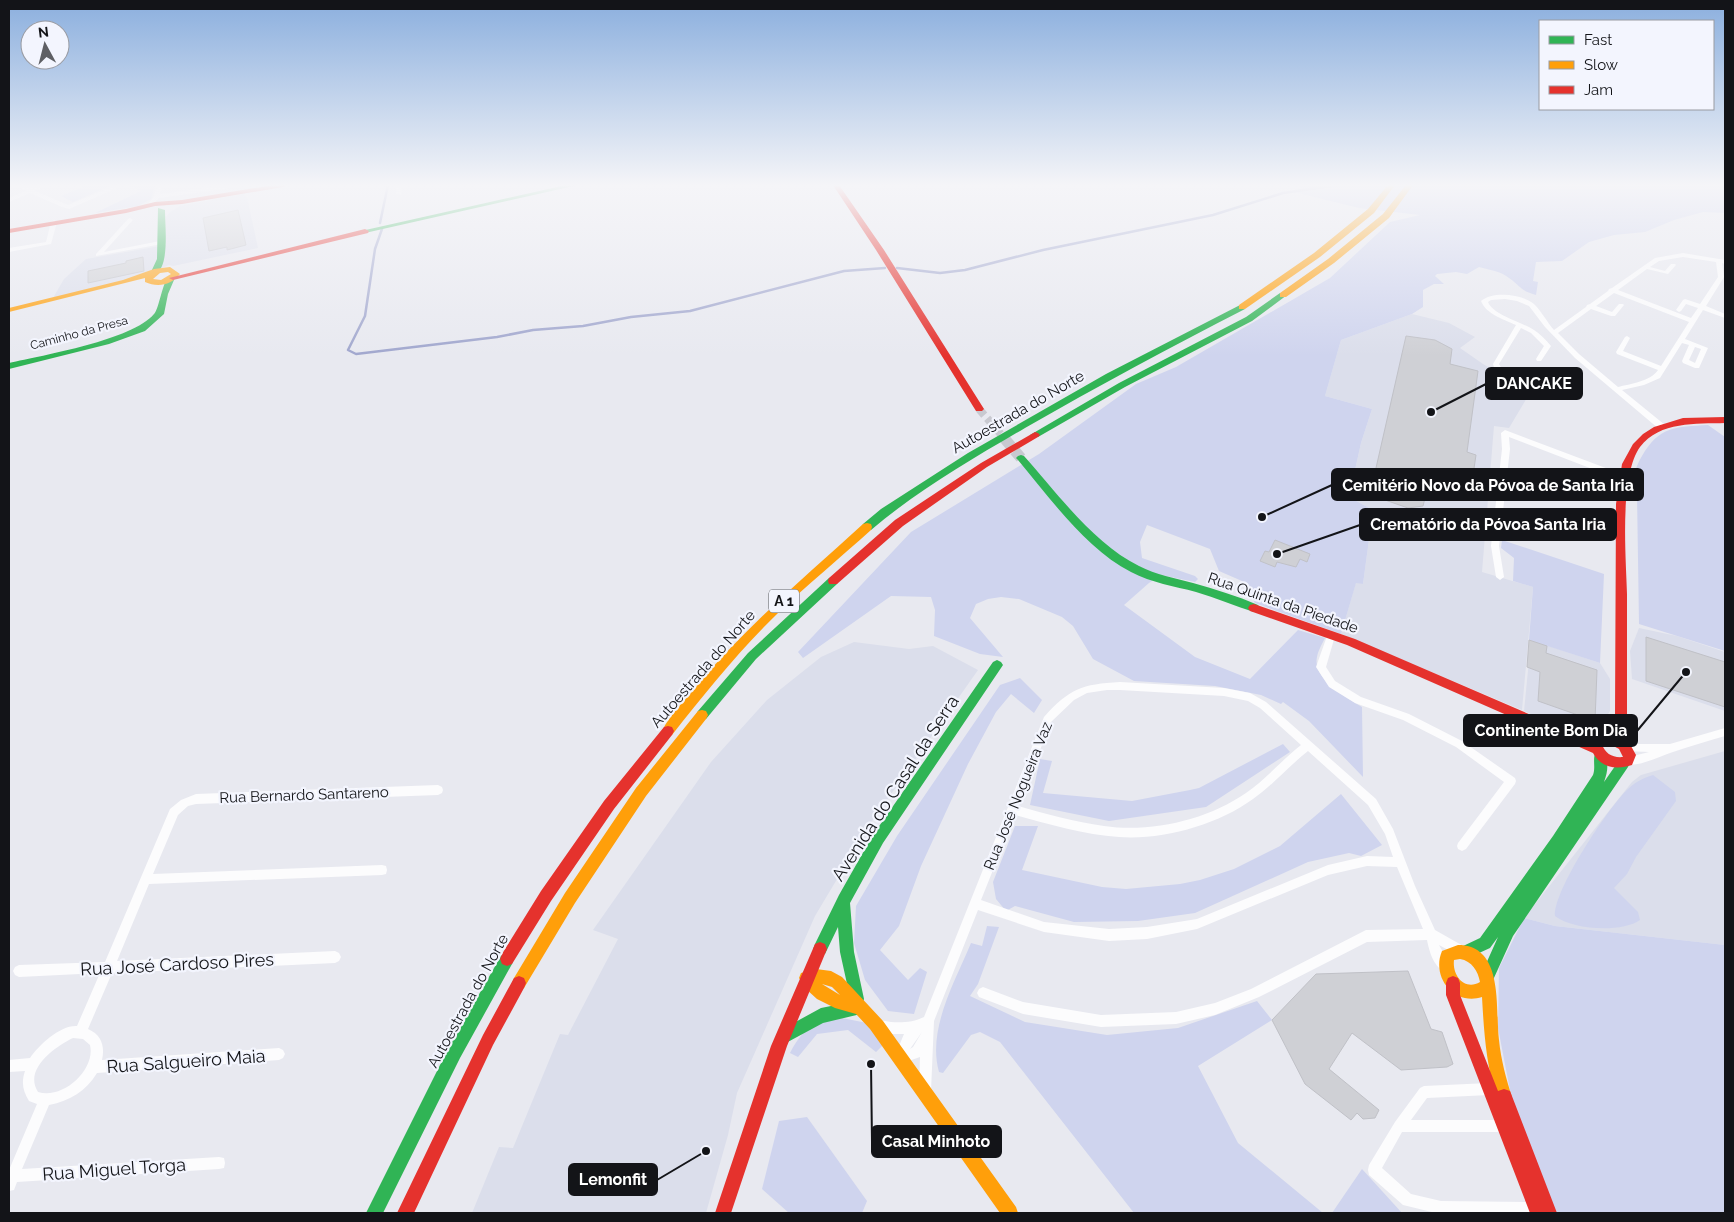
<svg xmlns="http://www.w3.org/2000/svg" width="1734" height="1222" viewBox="0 0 1734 1222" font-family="Raleway,sans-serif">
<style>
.built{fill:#dbdeeb}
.green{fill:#cfd4ee}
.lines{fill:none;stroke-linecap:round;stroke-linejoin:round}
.stream{stroke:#a1a7ce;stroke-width:2.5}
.building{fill:#cfd0d5;stroke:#c0c1c7}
.secondary-tunnel-far1{stroke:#c8c9d0;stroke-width:8;stroke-dasharray:8 4.5;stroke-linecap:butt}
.secondary-tunnel{stroke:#c8c9d0;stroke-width:11;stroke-dasharray:11 5.5;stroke-linecap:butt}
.street{fill:#fcfcfd;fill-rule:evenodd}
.fast{fill:#30b455;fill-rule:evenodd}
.slow{fill:#ff9f0a;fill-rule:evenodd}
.jam{fill:#e5322d;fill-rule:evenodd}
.labels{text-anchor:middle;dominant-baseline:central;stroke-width:4.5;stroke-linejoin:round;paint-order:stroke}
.far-street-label{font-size:12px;fill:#131418;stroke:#f3f5fe}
.shield{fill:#f3f5fe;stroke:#56585d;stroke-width:1}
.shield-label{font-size:14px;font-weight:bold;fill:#131418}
.street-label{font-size:15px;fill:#131418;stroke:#f3f5fe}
.near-street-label{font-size:18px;fill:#131418;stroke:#f3f5fe}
.leader{fill:none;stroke:#131418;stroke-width:2}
.callout-dot{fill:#131418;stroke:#f3f5fe;stroke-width:2}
.callout{fill:#131418;stroke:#131418;stroke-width:2}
.callout-label{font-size:16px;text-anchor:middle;font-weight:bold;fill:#fff}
</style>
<rect width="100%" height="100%" fill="#e8e9f0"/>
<g class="built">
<polygon points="243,194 247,197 258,248 173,266 169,265 145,275 53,298 64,279 86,259 166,245 166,217 170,212 180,206"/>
<polygon points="1412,314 1449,323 1475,337 1460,348 1483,364 1531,391 1509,428 1494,426 1482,572 1533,587 1522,710 1341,634 1356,582 1363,584 1373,510 1349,497 1361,443 1372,409 1325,396 1341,340"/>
<polygon points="1639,628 1677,636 1725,652 1725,711 1632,679 1630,651"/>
<polygon points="1531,640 1600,663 1610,679 1610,711 1598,729 1582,730 1556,725 1524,711"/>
<polygon points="854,642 909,649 933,646 978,670 870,824 815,916 737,1093 728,1135 706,1213 472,1213 499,1147 513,1148 560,1034 568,1035 618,939 593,930 711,762 767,700 821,657"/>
<polygon points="1725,751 1725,945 1555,926 1524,918 1632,782 1641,775"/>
</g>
<g class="green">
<polygon points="88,185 112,185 73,202 61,196"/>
<polygon points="128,185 155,185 151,199 138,206 95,213 141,191"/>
<path d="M1303,185H1725V213L1703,212L1674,220L1645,232L1614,235L1589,242L1562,261L1536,262L1533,281L1538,282L1536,295C1519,290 1522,287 1509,278C1501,271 1489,270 1479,267L1467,274L1456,272L1437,274L1435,276L1444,284H1434L1423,290V307L1412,314L1341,340L1325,396L1372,409L1361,443L1349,497L1373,510L1363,584L1356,583L1341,634L1255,603L1242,581L1219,571L1210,549L1147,525L1140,542L1142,558L1195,576L1198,579L1195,582L1161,575L1149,583L1124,605L1195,657L1250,679L1298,630L1325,638C1322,644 1318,651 1317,657C1312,679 1347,698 1362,707L1363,777L1309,721L1283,702L1281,704L1261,695L1215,686L1134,681L1093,659L1073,626L1062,617L1019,599L1001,597L988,599L976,604L970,618L1003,657L980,654L934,636L935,610L931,597L891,596L803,658L798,652L911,532L1039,454L1136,384L1176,367L1330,278L1390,222L1420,215L1359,208L1294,192Z"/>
<path d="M1708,425L1725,437V651L1639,624L1637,494L1632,489C1633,476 1635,468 1642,456C1659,426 1676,427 1708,425Z"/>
<polygon points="1502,540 1604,574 1600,663 1529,640 1533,587 1513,581 1514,558 1501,548"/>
<polygon points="1020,678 1042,700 1034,713 1011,694 996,712 968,764 921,866 899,926 880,950 908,980 920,968 927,972 914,1014 888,1011 865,980 854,943 856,906 897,836 1000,685"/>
<polygon points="1283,744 1290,752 1206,807 1109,821 1030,805 1040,759 1052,761 1043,793 1132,801 1190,790 1199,788"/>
<path d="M1653,775L1675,792L1676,801L1636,857L1627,874L1614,888L1638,912L1640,920C1622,933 1572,930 1555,916C1553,891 1608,808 1627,790C1635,782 1643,778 1653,775Z"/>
<polygon points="1341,794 1382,845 1361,856 1349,853 1308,862 1195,913 1138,921 1074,922 1015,906 1006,911 996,899 993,882 1015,826 1038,826 1022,870 1102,887 1126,889 1180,884 1200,880 1234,869 1280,846"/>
<polygon points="1524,918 1555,926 1725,945 1725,1213 1555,1213 1544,1185 1521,1147 1498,1028 1499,968"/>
<path d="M987,926L999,927L978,984L970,996L1025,1022L1107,1035L1178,1028L1257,1001L1272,1020L1198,1066L1238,1143L1323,1213H1134L1000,1042L980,1032L971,1035L943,1073L939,1072C927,1029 955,982 971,943L982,946Z"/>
<path d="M842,1018L867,1023L886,1042L876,1052L848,1030L817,1034L798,1057L790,1053C805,1025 812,1025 842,1018Z"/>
<polygon points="807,1117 867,1201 862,1213 789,1213 762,1189 779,1121"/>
<polygon points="1362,1169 1402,1213 1332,1213"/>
</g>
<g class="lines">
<g class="stream">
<polyline points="380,223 388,185"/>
<polyline points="382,229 375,249 365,316 348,350 356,354 497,337 533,330 583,326 631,317 690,311 844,271 885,268"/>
<polyline points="897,268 940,273 965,270 1043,250 1213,215 1283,193 1331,186"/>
</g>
</g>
<g class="building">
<polygon points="238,210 246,245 227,250 227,247 209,251 203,218"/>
<polygon points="143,257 144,271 88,283 88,271 126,263 126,261"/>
<polygon points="1406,336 1435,340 1452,349 1450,364 1478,371 1467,452 1476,455 1473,475 1463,472 1459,497 1428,486 1423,506 1408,508 1385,500 1371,490"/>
<polygon points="1275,540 1310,554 1307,562 1300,559 1296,567 1277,562 1275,567 1260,561 1265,551 1269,552"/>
<polygon points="1646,637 1725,662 1725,707 1646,681"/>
<polygon points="1529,640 1547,646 1546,653 1597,670 1595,721 1538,701 1540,672 1527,667"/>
<polygon points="1408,971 1431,1029 1442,1032 1453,1064 1447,1067 1401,1070 1352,1033 1329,1069 1379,1110 1375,1118 1363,1119 1357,1113 1351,1120 1305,1084 1272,1020 1316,974"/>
</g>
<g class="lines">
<polyline class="secondary-tunnel-far1" points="979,409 1005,439"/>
<polyline class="secondary-tunnel" points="1004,438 1021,458"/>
<g class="street">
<polygon points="15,185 22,185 30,188 39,185 45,185 45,186 35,191 68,205 117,185 124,185 69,209 62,207 30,193 9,202 9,198 26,191"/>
<polygon points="158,185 163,185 160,194 229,185 241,185 238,187 159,198 151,206 147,206 147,204 153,198"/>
<polygon points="397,185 402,185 401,195 396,194"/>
<polygon points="130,218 133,220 132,221 104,252 160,241 162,242 162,244 96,256 96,254 128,219"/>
<polygon points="54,220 57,222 51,244 9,252 9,248 46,242 51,222"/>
<path d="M1683,253L1725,260V264L1722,263L1724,277L1706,306L1725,314V318L1703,310L1685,339L1708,348L1699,368H1695L1683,363L1682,361L1689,345L1682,343L1660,378L1644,385L1622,390L1665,425V429H1659L1575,358L1545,327L1529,306L1517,301L1505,299L1491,300L1488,302C1493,315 1522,322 1534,330C1540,334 1546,340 1551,346L1541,361H1537L1536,359L1544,346L1531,333L1521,328L1499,364C1504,375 1521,379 1531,383L1537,373H1539L1543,375L1536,389H1533C1521,385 1496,378 1493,364L1516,325C1503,319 1486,314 1481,301C1493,291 1522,294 1534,304C1542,312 1547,322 1554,330L1586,307L1587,305L1590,304L1608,291L1609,289L1612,288L1655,258ZM1683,257L1716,262L1718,277L1700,304L1685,299L1683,300L1676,310L1679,312L1681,311L1686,304L1698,308L1691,318L1618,290L1647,269L1668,274L1676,265L1675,264H1671L1665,271L1650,267L1659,261ZM1614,293L1689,322L1661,366L1623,351L1630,338L1627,336L1625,337L1616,352L1617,354L1658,370C1651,381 1630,384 1618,387L1579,354L1558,333L1591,309L1611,316H1615L1624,305L1623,304H1619L1612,312L1596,306ZM1695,347L1701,349L1695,363L1689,360Z"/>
<polygon points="1505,430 1627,476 1628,478 1624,481 1621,480 1509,437 1510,449 1499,546 1504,577 1500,580 1496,577 1491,546 1502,449 1501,433"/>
<polygon points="1331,632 1334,633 1335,636 1326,667 1335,681 1361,697 1409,714 1462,741 1515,778 1516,781 1515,784 1466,849 1462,851 1458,849 1457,846 1458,843 1504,782 1456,747 1403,720 1355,703 1329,687 1316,667 1327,636 1328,633"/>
<path d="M1120,682L1224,688L1250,693L1266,702L1376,799L1393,829L1415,886L1435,930L1465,947L1467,951L1465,955L1461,957L1439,945L1450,965L1448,969L1444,971C1433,966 1429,950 1427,940L1367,942L1259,997L1215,1015L1176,1024L1101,1027L1023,1014L979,997L977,993L979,989L983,987L1023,1002L1101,1015L1176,1012L1215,1003L1251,989L1366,930L1423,929L1397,867L1367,866L1328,875L1197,929L1147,939L1109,941L1044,932L978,910L934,1021L931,1091L929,1095L925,1097L921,1095L919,1091L920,1057L900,1064L896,1062L894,1058L904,1034H888L874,1030L872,1026L874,1022C880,1019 884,1021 891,1022C902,1023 914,1022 924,1017L1044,717C1069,689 1082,684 1120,682ZM1107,690H1120L1224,696L1248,701L1260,708L1301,745C1282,760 1266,779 1246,793C1207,820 1151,833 1104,826C1075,822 1046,814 1018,806L1051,722L1074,700L1087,693ZM1308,751L1368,805L1385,834L1393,857L1367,856L1328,865L1197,919L1147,927L1109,929L1044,922L981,900L1015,815C1049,824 1084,835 1119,837C1164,840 1217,825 1253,799C1273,785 1289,766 1308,751ZM922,1032L913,1047L910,1049Z"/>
<path d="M1725,728V736C1708,741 1690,746 1673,752C1660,756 1637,768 1625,764L1623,761L1625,758L1649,752L1624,751L1622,748L1624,745L1627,744H1670Z"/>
<path d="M438,785L442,787L443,790L442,793L438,795L196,804L188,806L178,815L153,874L382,865L386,866L387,870L386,874L382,875L149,884L117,961L335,951L339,953L341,957L339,961L335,963L112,973L88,1029C102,1035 105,1047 102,1060L279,1048L283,1050L285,1054L283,1058L279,1060L97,1073C86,1091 70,1101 49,1105L22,1169L219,1157L224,1158L225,1163L224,1168L219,1169L17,1182L14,1190L9,1191V1170L37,1104L29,1101C23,1091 21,1083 25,1071L9,1072V1060L30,1058C39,1045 60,1025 77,1026L100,973L19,977L15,975L13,971L15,967L19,965L105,962L170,809L181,800L196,794ZM73,1038L83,1039L90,1045C96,1070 62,1100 38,1092C23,1069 56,1046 73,1038Z"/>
<polygon points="1489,1083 1493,1085 1495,1089 1493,1093 1489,1095 1427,1098 1411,1120 1504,1120 1508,1122 1510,1126 1508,1130 1504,1132 1402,1132 1382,1168 1411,1194 1441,1201 1537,1202 1542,1204 1544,1209 1542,1213 1436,1213 1403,1205 1369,1175 1368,1170 1369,1165 1395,1122 1420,1088 1424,1086"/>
</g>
<g class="fast">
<polygon points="566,185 578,185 365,233 361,231"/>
<path d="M158,208L165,210C165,225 170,268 155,274L151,272L157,259Z"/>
<path d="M167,278L174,280L168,294L164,314L145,331L109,344L9,369V363C44,355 132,340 154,314C158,311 162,287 167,278Z"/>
<polygon points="1280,293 1286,293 1287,295 1252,321 1125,387 1038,437 1032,437 1030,435 1119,383 1246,317"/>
<path d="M1242,304L1245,305V309C1171,347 1098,386 1025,428C972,459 918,490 871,530H863L862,527L863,524L881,509L968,453L1106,374Z"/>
<path d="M1021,455L1024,456C1057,493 1094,544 1139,566C1156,575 1175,578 1193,583C1215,589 1237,596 1258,605L1260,608L1258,611L1254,612C1235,606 1216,598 1196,592C1174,586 1152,583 1131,572C1086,549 1050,498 1018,460L1016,458L1018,456Z"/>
<polygon points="833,577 837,578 838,581 837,584 756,659 706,719 702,720 698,719 696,715 698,711 748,653 829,578"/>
<polygon points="997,660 1001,662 1003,665 1001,668 883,843 850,903 854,952 864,999 863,1002 867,1008 865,1013 823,1023 784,1044 779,1041 776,1036 779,1031 821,1008 851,1002 840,952 838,927 825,954 820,956 815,954 813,949 815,944 839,895 873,835 993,662"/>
<path d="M1600,749L1604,751C1609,762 1608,771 1604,782L1620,759L1624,757L1628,759L1630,763L1628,767L1513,936L1493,980L1488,982L1483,980L1481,975L1498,937L1490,948L1466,959L1461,957L1459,952L1461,947L1480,938L1553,836L1593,775C1596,767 1592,759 1596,751Z"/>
<polygon points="507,952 512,954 514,959 512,964 460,1058 383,1213 366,1213 449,1047 502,954"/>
</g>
<g class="slow">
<polygon points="1388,185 1395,185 1374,213 1320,257 1245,309 1239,309 1239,305 1314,253 1368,209"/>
<polygon points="1406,185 1413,185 1389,218 1334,263 1286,297 1280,297 1280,293 1328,259 1383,214"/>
<path d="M170,267L180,274C171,285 158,288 145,282V278L9,312V308L123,280L154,269ZM168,272L171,274L161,280L153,279L160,273Z"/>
<path d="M867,523L871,524L872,527L871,530C840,558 807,585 777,614C739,651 705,693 672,735L668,736L664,735L662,731C670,714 687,698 699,683C749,624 806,576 863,524Z"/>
<polygon points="702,710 706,711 708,715 706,719 646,796 575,903 524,988 519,990 514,988 512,983 514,978 565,893 636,788 698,711"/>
<path d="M1621,711L1625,712L1627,716L1625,720C1619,727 1612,744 1601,740L1599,736L1601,732L1617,712Z"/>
<path d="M1458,945C1505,945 1495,1010 1499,1040C1501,1060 1506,1078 1512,1097L1510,1103L1504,1105L1498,1103L1496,1097C1486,1062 1484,1033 1482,997C1454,1006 1431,977 1442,951ZM1460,959C1472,961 1478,971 1480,982C1465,991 1452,976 1454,960Z"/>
<path d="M816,969L831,971L842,977L883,1021L1016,1207L1018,1213H1000L870,1029L856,1014L835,1008L817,999L806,989L799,978L801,973ZM822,984L832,987L840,995Z"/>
</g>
<g class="jam">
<polygon points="273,185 287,185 283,187 182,204 155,206 126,213 9,233 9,229 126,209 155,202 182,200"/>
<polygon points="833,185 839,185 884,250 984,409 982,411 976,411 876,250"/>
<polygon points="365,229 369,231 368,233 173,280 169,278"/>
<path d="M1725,417V423C1696,424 1660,421 1640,447C1619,476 1626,558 1627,594C1627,635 1627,675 1627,716L1632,733L1631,746L1636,755L1632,765C1617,770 1601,768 1593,753L1347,645L1250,611L1248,608L1250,605L1254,604L1355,639L1589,740L1591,737L1605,731L1620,736L1615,716L1616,504L1622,464L1633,444L1643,434L1654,427L1683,418ZM1606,742L1619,749L1623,757C1613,758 1605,754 1602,744Z"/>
<polygon points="1035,432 1038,433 1040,435 1038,437 987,467 903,526 837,584 829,584 828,581 829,578 895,520 981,463"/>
<polygon points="668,726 672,727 674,731 672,735 614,809 551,901 512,964 507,966 502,964 500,959 502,954 541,891 604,801 664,727"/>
<polygon points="820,942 825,944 827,949 787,1046 731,1213 715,1213 771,1046 815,944"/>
<polygon points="519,976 524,978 526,983 524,988 493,1045 414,1213 397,1213 483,1035 514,978"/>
<polygon points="1453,976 1458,978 1460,983 1460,995 1498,1091 1504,1089 1510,1091 1557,1213 1530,1213 1446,995 1446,983 1448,978"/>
</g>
</g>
<linearGradient id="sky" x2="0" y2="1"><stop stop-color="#8bafde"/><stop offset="0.52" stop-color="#f5f5f8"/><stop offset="1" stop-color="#f5f5f8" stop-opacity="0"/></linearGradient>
<rect width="1734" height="356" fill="url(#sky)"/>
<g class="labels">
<g class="far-street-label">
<text transform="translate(79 333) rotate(-15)">Caminho da Presa</text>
</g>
<rect class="shield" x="769" y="589.5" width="30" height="23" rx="4"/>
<g class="shield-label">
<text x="784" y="601">A 1</text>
</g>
<g class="street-label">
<text transform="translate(1018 412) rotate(-30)">Autoestrada do Norte</text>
<text transform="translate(1283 603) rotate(19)">Rua Quinta da Piedade</text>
<text transform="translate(703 669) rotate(-49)">Autoestrada do Norte</text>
<text transform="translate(304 795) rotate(-2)">Rua Bernardo Santareno</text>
<text transform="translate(1018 796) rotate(-68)">Rua José Nogueira Vaz</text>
<text transform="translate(468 1001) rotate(-61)">Autoestrada do Norte</text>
</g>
<g class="near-street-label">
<text transform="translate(895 788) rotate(-57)">Avenida do Casal da Serra</text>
<text transform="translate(177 964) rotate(-3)">Rua José Cardoso Pires</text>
<text transform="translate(186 1061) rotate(-4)">Rua Salgueiro Maia</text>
<text transform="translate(114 1169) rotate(-4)">Rua Miguel Torga</text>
</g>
</g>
<path class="leader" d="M1431 412L1486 384M1262 517L1332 485M1277 554L1360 525M1686 672L1637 731M871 1064L872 1142M706 1151L657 1180"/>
<g class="callout-dot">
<circle cx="1431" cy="412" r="5"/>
<circle cx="1262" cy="517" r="5"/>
<circle cx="1277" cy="554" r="5"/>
<circle cx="1686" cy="672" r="5"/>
<circle cx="871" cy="1064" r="5"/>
<circle cx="706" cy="1151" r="5"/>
</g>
<g class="callout">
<rect x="1486" y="368" width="96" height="31" rx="5"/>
<rect x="1332" y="469" width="311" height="31" rx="5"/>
<rect x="1360" y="509" width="256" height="31" rx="5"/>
<rect x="1464" y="715" width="173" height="31" rx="5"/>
<rect x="872" y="1126" width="129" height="31" rx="5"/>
<rect x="569" y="1164" width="88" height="31" rx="5"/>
</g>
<g class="callout-label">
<text x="1534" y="389">DANCAKE</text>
<text x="1488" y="491">Cemitério Novo da Póvoa de Santa Iria</text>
<text x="1488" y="530">Crematório da Póvoa Santa Iria</text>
<text x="1551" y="736">Continente Bom Dia</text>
<text x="936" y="1147">Casal Minhoto</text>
<text x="613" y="1185">Lemonfit</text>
</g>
<rect width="1734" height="1222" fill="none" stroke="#131418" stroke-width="20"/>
<rect x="1539" y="20" width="175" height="90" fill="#f3f5fe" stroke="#999ba2"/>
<rect x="1549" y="36" width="25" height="8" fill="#30b455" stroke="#999ba2"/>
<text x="1584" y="45" font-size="15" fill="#131418">Fast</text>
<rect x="1549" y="61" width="25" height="8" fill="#ff9f0a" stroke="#999ba2"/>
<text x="1584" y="70" font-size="15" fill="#131418">Slow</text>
<rect x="1549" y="86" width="25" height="8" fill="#e5322d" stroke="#999ba2"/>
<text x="1584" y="95" font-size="15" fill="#131418">Jam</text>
<g transform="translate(45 45) rotate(353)"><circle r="24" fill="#f3f5fe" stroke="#999ba2"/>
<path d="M0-4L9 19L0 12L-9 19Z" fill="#5e5f64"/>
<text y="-8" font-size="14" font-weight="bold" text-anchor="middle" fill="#131418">N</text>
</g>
</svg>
